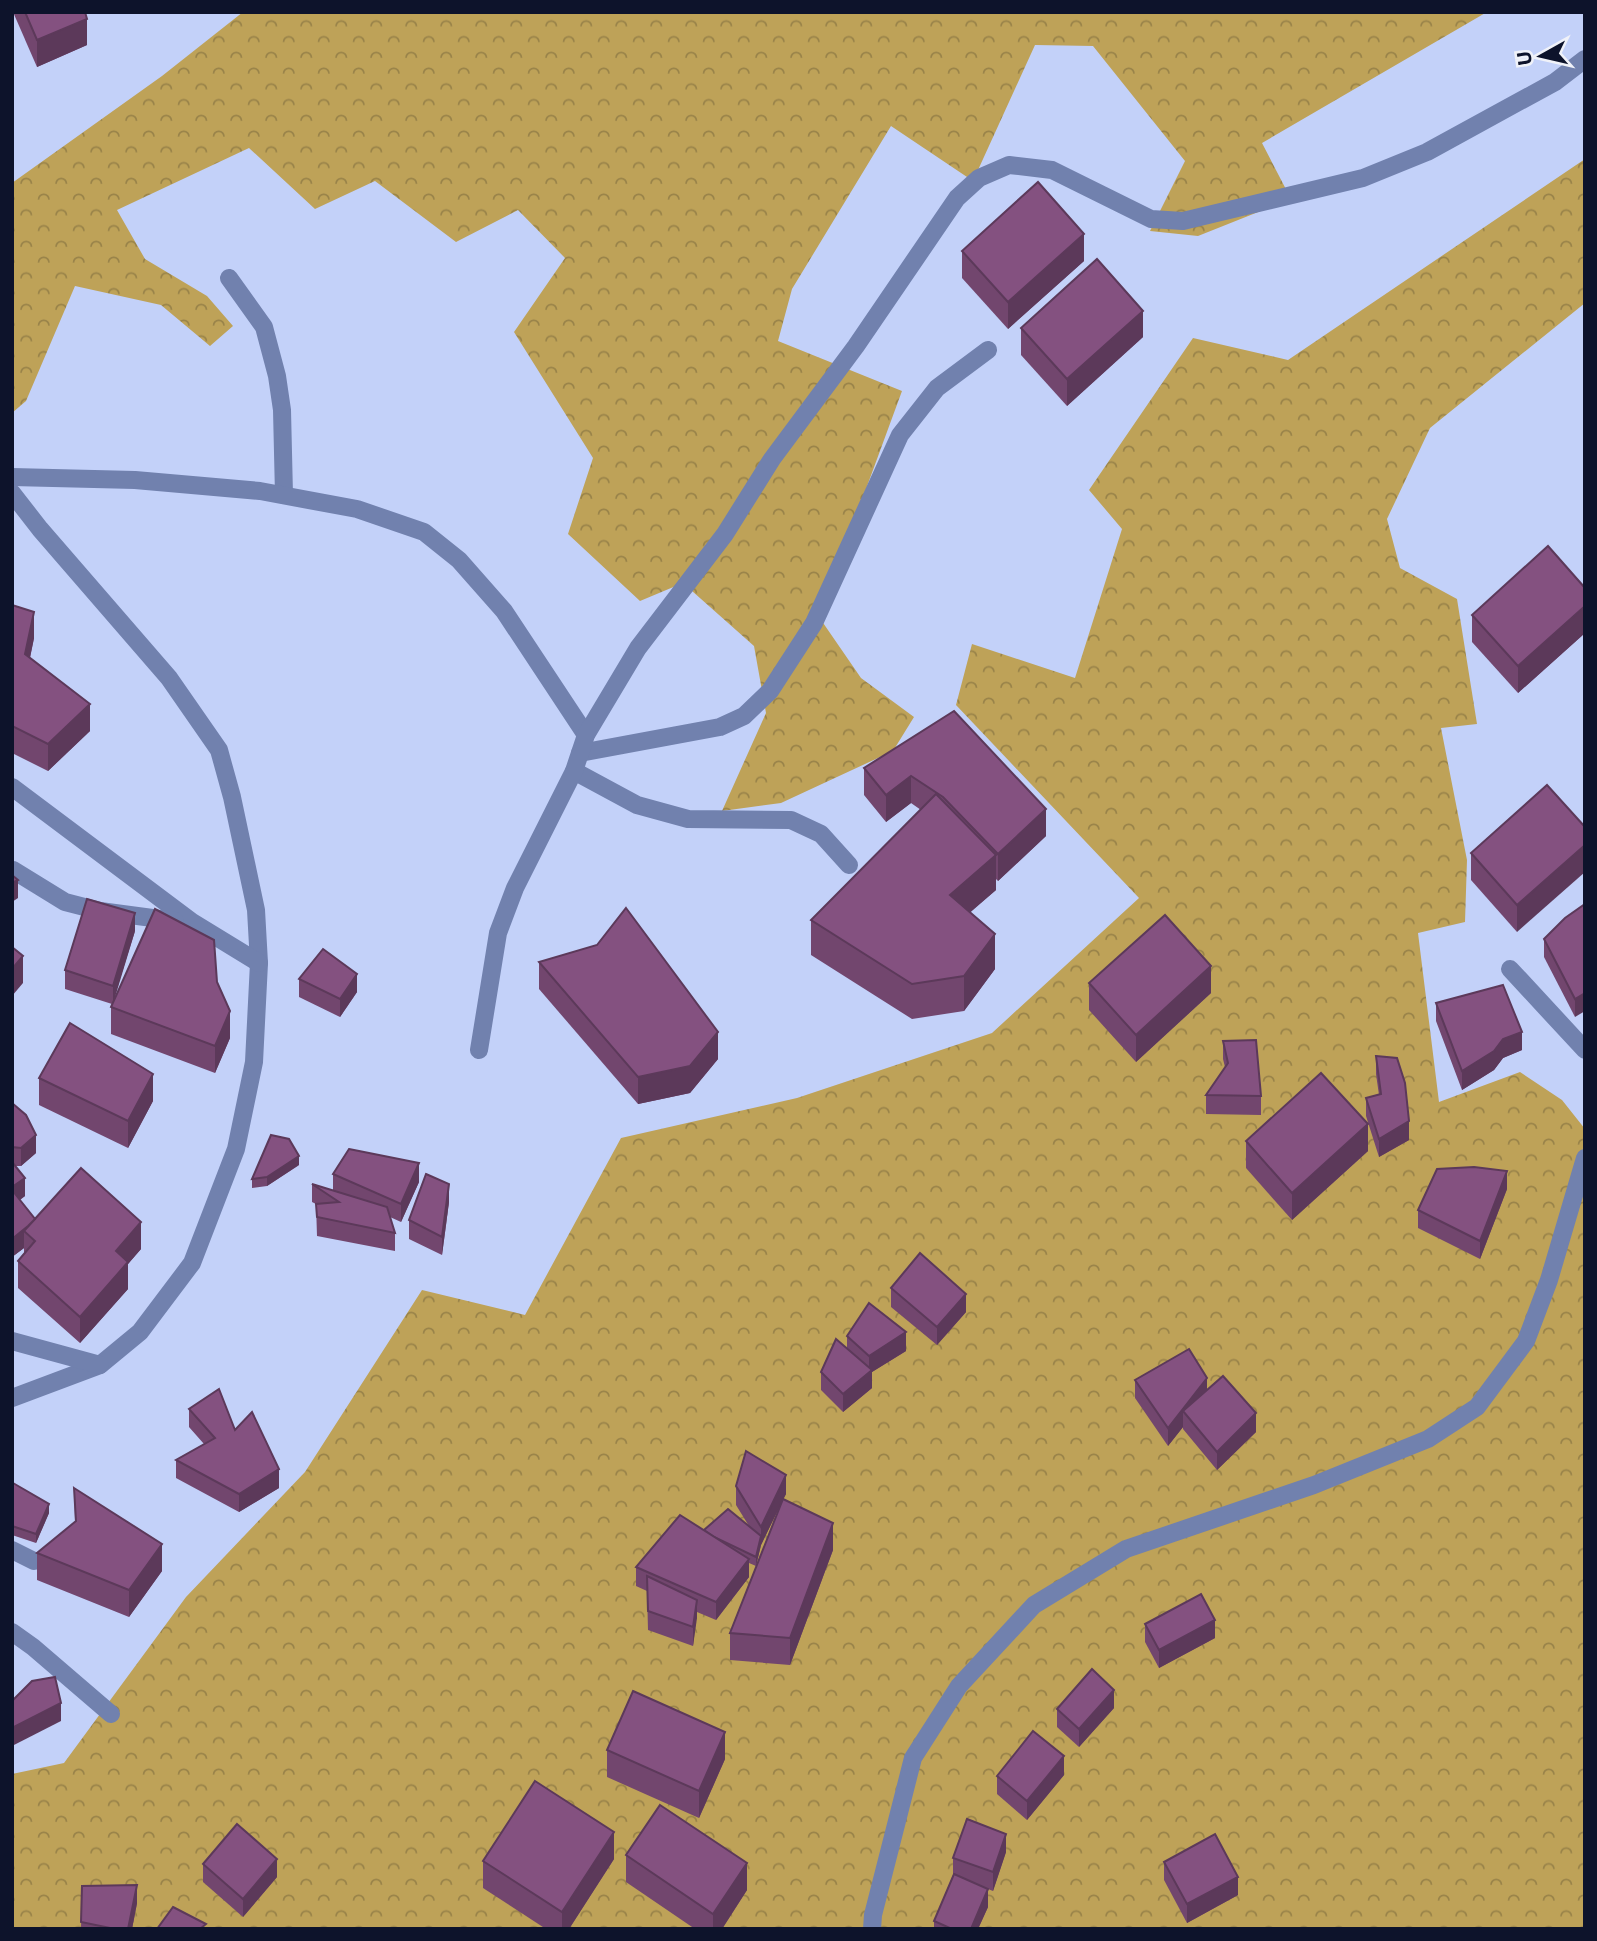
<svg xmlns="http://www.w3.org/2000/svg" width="1597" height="1941" viewBox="0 0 1597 1941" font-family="Commissioner,sans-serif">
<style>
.forest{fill:url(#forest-crowns)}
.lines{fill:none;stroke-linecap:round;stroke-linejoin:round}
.street{stroke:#7181ae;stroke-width:18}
.wall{fill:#72466e}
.shaded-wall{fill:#5c395a}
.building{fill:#845180;stroke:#5c395a;stroke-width:2}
</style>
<defs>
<pattern id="forest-crowns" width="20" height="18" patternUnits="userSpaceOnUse" patternTransform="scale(1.75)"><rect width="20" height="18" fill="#bea258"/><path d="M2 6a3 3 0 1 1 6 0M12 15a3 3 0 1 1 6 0" fill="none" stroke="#998349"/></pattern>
</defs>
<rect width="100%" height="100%" fill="#c3d1f9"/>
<g class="forest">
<polygon points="243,12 1487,12 1262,143 1291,199 1198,236 1150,231 1185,161 1093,46 1035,45 973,181 891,126 792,289 778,341 902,391 819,617 861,678 914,717 893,751 781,803 722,811 766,713 754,646 683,583 640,601 568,534 593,458 514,332 565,258 518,210 456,242 375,181 315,209 249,148 117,210 145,259 207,296 233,326 210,346 161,305 75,286 26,401 12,413 12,183 162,76"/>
<polygon points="1585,159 1585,303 1430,428 1387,519 1400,568 1457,599 1477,724 1441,728 1467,860 1465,922 1418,933 1439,1102 1520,1072 1562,1100 1585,1129 1585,1929 12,1929 12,1774 64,1763 186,1597 305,1472 422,1290 525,1315 621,1138 797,1098 992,1033 1139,898 956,705 972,644 1075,678 1122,529 1089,490 1193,338 1288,360"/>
</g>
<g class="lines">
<g class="street">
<polyline points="229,278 264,327 277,376 282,410 284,495"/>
<polyline points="12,477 135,480 260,491 357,509 424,532 459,560 504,611 586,735"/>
<polyline points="12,493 40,529 169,678 219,750 232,797 256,910 259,963 254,1062 236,1149 192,1263 140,1332 100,1365 12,1398"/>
<polyline points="580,753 720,727 744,716 770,691 814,623 900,435 937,388 988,350"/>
<polyline points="574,771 637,805 688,819 791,820 821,834 849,865"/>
<polyline points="12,787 192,922 259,963"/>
<polyline points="13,870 65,902 100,911 175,921"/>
<polyline points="1510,969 1585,1050"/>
<polyline points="479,1050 498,933 515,888 574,771 586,735 638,648 725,534 772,459 856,346 957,198 979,178 1009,165 1052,170 1151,219 1183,221 1363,178 1427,152 1555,82 1585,59"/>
<polyline points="12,1341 100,1365"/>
<polyline points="12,1550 34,1561"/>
<polyline points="12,1632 33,1647 111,1714"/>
<polyline points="872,1929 873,1915 913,1758 959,1686 1034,1605 1126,1549 1314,1485 1428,1439 1477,1407 1526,1341 1549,1280 1585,1158"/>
</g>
</g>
<g class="wall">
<polygon points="13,12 85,12 87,45 37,67"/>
<polygon points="962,251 1084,261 1008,329 962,278"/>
<polygon points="1021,328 1143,337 1067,406 1021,355"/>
<polygon points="1585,588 1585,633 1518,693 1472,642 1472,615"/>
<polygon points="12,605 34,638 30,658 90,731 48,771 12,753"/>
<polygon points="954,711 1046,836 998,881 996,879 996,890 970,912 995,969 964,1011 912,1019 811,955 811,920 921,810 911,803 886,822 864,795 864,768"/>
<polygon points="1547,785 1517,932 1471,880 1471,853"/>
<polygon points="1585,904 1575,1017 1544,957 1544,939"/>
<polygon points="135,931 113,1001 217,982 230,1038 215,1073 111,1034 111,1007 112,1004 65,989 65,970"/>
<polygon points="597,945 718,1059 690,1093 638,1104 539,989 539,962"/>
<polygon points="299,979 357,992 340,1017 299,997"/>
<polygon points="1089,983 1211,993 1136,1062 1089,1010"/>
<polygon points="1436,1003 1522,1050 1503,1058 1494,1070 1462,1090 1436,1021"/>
<polygon points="1223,1041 1261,1096 1261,1115 1206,1114 1206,1095 1225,1067 1223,1059"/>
<polygon points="1376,1056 1409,1140 1379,1157 1366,1116 1366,1098 1379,1095 1376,1074"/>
<polygon points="39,1078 153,1101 128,1148 39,1105"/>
<polygon points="12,1103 36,1153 21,1166 15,1166 25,1196 20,1200 35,1219 141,1249 128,1264 128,1289 80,1343 18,1288 18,1261 24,1254 24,1248 12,1257"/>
<polygon points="1246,1141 1368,1151 1292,1220 1246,1168"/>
<polygon points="299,1165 267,1186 252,1188 252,1179"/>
<polygon points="333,1174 419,1182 401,1222 390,1217 395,1233 395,1251 317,1236 316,1204 312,1202 312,1184 333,1190"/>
<polygon points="1507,1189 1480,1259 1418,1228 1418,1210"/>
<polygon points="449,1202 442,1255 409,1239 409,1220"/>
<polygon points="891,1288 966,1312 937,1345 891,1307"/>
<polygon points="847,1336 906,1351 872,1372 872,1388 843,1412 821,1390 821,1372 847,1348"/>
<polygon points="1135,1380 1207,1390 1256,1432 1217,1470 1183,1429 1183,1427 1168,1446 1135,1398"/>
<polygon points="189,1409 235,1430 279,1488 239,1512 176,1478 176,1460 204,1444 189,1427"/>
<polygon points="736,1486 786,1494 783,1499 833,1550 790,1665 730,1660 730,1633 780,1505 761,1545 756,1566 749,1563 749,1577 716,1620 697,1612 693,1646 648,1630 647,1591 636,1586 636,1567 704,1530 749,1526 736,1505"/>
<polygon points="74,1488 162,1571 129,1617 37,1580 37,1553 75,1522"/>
<polygon points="12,1498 49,1513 36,1543 12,1535"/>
<polygon points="1145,1624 1215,1638 1159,1668 1145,1642"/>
<polygon points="1114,1708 1079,1747 1057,1727 1057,1709"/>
<polygon points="607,1750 725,1759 699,1818 607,1777"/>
<polygon points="1064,1775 1027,1820 997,1794 997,1776"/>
<polygon points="1006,1852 993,1891 988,1889 988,1907 978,1929 934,1929 934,1921 953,1875 953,1858"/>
<polygon points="626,1855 747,1890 722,1929 695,1929 626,1882"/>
<polygon points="614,1859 569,1929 546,1929 483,1888 483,1861"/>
<polygon points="1164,1862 1238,1895 1187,1923 1164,1880"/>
<polygon points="203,1864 277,1877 243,1917 203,1882"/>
<polygon points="82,1886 137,1903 132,1929 81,1929"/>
</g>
<g class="shaded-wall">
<polygon points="87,19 87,45 37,67 37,40"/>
<polygon points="1084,234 1084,261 1008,329 1008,302"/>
<polygon points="1143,311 1143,337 1067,406 1067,379"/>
<polygon points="1585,606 1585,633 1518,693 1518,666"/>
<polygon points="34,612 34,638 25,681 25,654"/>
<polygon points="90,704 90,731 48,771 48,744"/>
<polygon points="911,776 911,803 886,822 886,795"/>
<polygon points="1046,809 1046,836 998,881 998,854"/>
<polygon points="1585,845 1585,872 1517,932 1517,905"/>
<polygon points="996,855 996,890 950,930 950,895"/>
<polygon points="18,880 18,898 12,902 12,883"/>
<polygon points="135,913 135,931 113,1004 113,986"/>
<polygon points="995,934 995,969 964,1011 964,976"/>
<polygon points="23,956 23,983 12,996 12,969"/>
<polygon points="1211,966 1211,993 1136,1062 1136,1035"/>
<polygon points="357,974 357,992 340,1017 340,999"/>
<polygon points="1585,993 1585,1011 1575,1017 1575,999"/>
<polygon points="230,1011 230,1038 215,1073 215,1046"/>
<polygon points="718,1032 718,1059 690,1093 638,1104 638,1077"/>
<polygon points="1522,1032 1522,1050 1503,1058 1494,1070 1462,1090 1462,1071 1503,1039"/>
<polygon points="153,1074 153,1101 128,1148 128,1121"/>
<polygon points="1409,1121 1409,1140 1379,1157 1379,1139"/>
<polygon points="1368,1124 1368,1151 1292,1220 1292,1193"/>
<polygon points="36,1135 36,1153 21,1166 21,1148"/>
<polygon points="299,1156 299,1165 267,1186 267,1177"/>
<polygon points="419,1163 419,1182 401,1222 401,1204"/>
<polygon points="1507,1171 1507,1189 1480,1259 1480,1241"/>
<polygon points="25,1178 25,1196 12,1205 12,1187"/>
<polygon points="449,1184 449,1202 442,1255 442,1237"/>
<polygon points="36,1220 24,1231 24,1248 12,1257 12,1239"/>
<polygon points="141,1222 141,1249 128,1264 128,1289 80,1343 80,1317 116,1251"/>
<polygon points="966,1294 966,1312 937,1345 937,1327"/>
<polygon points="906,1332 906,1351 872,1372 872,1388 843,1412 843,1394 869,1372 869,1356"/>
<polygon points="1207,1378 1207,1396 1183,1411 1183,1427 1168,1446 1168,1428"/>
<polygon points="1256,1413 1256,1432 1217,1470 1217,1452"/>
<polygon points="279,1469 279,1488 239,1512 239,1494"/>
<polygon points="786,1475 786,1494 761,1545 756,1566 756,1557 761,1536 761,1527"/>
<polygon points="49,1504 49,1513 36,1543 36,1534"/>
<polygon points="833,1523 833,1550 790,1665 790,1638"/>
<polygon points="162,1544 162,1571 129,1617 129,1590"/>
<polygon points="749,1559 749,1577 716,1620 716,1602"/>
<polygon points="697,1600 697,1618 693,1646 693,1627"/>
<polygon points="1215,1620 1215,1638 1159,1668 1159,1650"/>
<polygon points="1114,1690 1114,1708 1079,1747 1079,1729"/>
<polygon points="61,1703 61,1721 12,1746 12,1728"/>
<polygon points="725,1732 725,1759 699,1818 699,1791"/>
<polygon points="1064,1756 1064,1775 1027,1820 1027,1801"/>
<polygon points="614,1832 614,1859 569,1929 562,1929 562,1912"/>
<polygon points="1006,1834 1006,1852 993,1891 993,1872"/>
<polygon points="277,1859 277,1877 243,1917 243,1899"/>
<polygon points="747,1863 747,1890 722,1929 713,1929 713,1914"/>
<polygon points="1238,1877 1238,1895 1187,1923 1187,1904"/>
<polygon points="137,1885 137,1903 132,1929 128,1929"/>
<polygon points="988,1889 988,1907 978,1929 971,1929"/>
</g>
<g class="building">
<polygon points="25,12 85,12 87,19 37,40"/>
<polygon points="1038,182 1084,234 1008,302 962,251"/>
<polygon points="1097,259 1143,311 1067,379 1021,328"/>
<polygon points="1548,546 1585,588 1585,606 1518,666 1472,615"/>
<polygon points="12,605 34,612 25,654 90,704 48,744 12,726"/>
<polygon points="954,711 1046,809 998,854 943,797 911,776 886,795 864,768"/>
<polygon points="1547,785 1585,827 1585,845 1517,905 1471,853"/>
<polygon points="936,794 996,855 950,895 995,934 964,976 912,984 811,920"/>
<polygon points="12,875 18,880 12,883"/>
<polygon points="87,899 135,913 113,986 65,970"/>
<polygon points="1585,904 1585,993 1575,999 1544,939 1565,918"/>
<polygon points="626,908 718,1032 690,1066 638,1077 539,962 597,945"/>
<polygon points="155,909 214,940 217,982 230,1011 215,1046 111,1007"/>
<polygon points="1165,915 1211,966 1136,1035 1089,983"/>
<polygon points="12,947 23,956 12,969"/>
<polygon points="323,949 357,974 340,999 299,979"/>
<polygon points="1503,985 1522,1032 1503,1039 1494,1051 1462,1071 1436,1003"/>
<polygon points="70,1023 153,1074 128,1121 39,1078"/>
<polygon points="1256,1040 1261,1096 1206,1095 1228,1063 1223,1041"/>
<polygon points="1376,1056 1397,1058 1405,1083 1409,1121 1379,1139 1366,1098 1381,1094"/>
<polygon points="1321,1073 1368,1124 1292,1193 1246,1141"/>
<polygon points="12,1103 26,1115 36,1135 21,1148 12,1147"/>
<polygon points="271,1135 289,1139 299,1156 267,1177 252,1179"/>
<polygon points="349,1149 419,1163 401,1204 333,1174"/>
<polygon points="12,1162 25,1178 12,1187"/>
<polygon points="1474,1167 1507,1171 1480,1241 1418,1210 1437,1169"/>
<polygon points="81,1168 141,1222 116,1251 128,1262 80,1317 18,1261 35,1241 24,1231"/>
<polygon points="426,1174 449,1184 442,1237 409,1220"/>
<polygon points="312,1184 387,1207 395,1233 317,1217 316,1204 339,1202"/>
<polygon points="12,1190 35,1219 28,1226 12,1239"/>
<polygon points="920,1253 966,1294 937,1327 891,1288"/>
<polygon points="869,1303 906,1332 869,1356 847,1336"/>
<polygon points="836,1339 872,1370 843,1394 821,1372"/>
<polygon points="1189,1349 1207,1378 1168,1428 1135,1380"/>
<polygon points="1223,1376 1256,1413 1217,1452 1183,1411"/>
<polygon points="219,1389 235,1430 252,1412 279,1469 239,1494 176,1460 215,1438 189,1409"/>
<polygon points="746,1451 786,1475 761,1527 736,1486"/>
<polygon points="13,1483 49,1504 36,1534 12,1526"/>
<polygon points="74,1488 162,1544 129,1590 37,1553 76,1521"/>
<polygon points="783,1499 833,1523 790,1638 730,1633"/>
<polygon points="728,1509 761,1536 756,1557 714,1537 704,1530"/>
<polygon points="680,1515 749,1559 716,1602 636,1567"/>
<polygon points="647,1576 697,1600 693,1627 648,1611"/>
<polygon points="1201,1594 1215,1620 1159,1650 1145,1624"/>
<polygon points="1092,1669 1114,1690 1079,1729 1057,1709"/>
<polygon points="55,1677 61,1703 12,1728 12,1701 32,1681"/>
<polygon points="633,1691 725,1732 699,1791 607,1750"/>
<polygon points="1033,1731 1064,1756 1027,1801 997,1776"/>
<polygon points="535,1781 614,1832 562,1912 483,1861"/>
<polygon points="660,1805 747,1863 713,1914 626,1855"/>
<polygon points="967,1819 1006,1834 993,1872 953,1858"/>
<polygon points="237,1824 277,1859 243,1899 203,1864"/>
<polygon points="1215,1834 1238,1877 1187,1904 1164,1862"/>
<polygon points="954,1874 988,1889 971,1929 952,1929 934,1921"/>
<polygon points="137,1885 128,1929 115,1929 81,1922 82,1886"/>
<polygon points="173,1907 206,1924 200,1929 157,1929"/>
</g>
<rect width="1597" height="1941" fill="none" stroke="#0d132b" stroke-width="28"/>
<g transform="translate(1541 56) rotate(262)" stroke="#f0f2f9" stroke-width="5" paint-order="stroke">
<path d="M0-5L12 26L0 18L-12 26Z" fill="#0d132b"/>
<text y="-10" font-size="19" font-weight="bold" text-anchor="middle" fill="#0d132b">U</text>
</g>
</svg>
